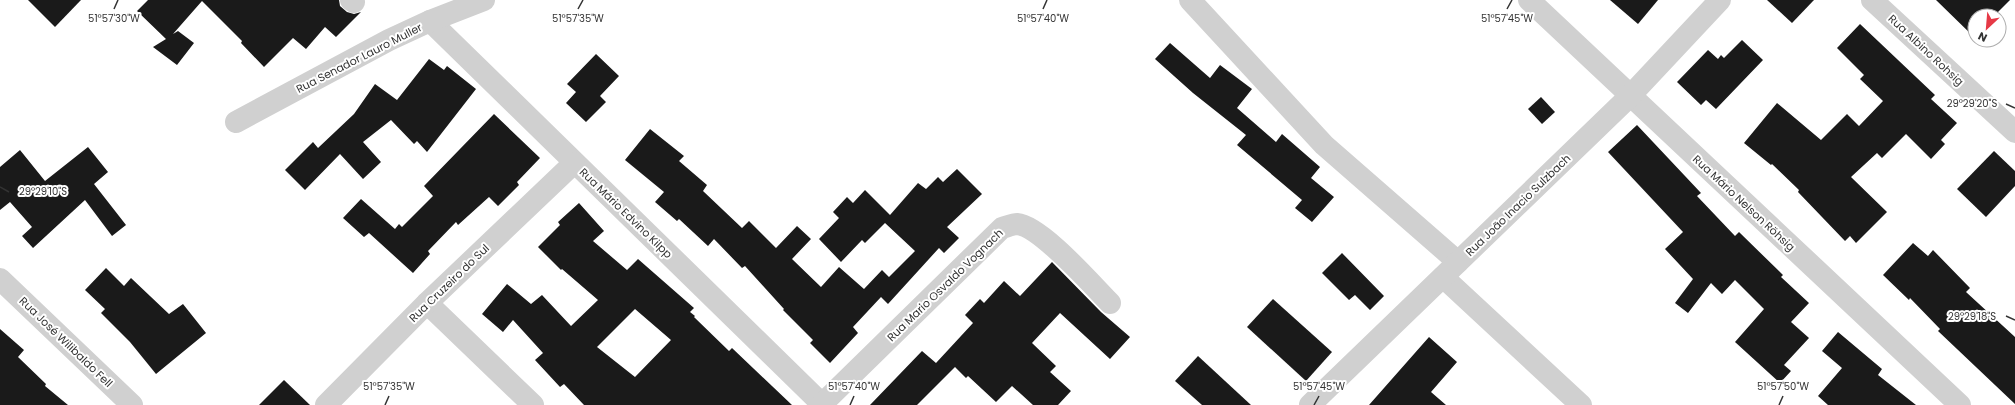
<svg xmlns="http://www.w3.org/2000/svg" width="2015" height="405" viewBox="0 0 2015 405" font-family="Poppins,sans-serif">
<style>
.building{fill:#1a1a1a;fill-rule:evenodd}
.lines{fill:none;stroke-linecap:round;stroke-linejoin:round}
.minor{stroke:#d0d0d0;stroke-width:22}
.ticks{fill:none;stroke:#333;stroke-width:1.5}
.labels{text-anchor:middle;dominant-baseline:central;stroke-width:4;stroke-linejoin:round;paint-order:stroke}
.street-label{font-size:11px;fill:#333;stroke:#fff}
.ticks-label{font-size:10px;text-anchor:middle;fill:#333;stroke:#fff;stroke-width:4;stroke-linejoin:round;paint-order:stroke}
</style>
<rect width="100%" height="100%" fill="#fff"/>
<g class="building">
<polygon points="28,0 81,0 55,27"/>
<polygon points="148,0 339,0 340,6 347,12 354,14 361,12 336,37 325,27 306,49 293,38 264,67 241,43 242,41 202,1 173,34 178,31 194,43 177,65 153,47 166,39 137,11"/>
<polygon points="1610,0 1658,0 1638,24"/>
<polygon points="1767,0 1814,0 1792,23"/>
<polygon points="1936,0 2010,0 1994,16 1975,16 1975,38"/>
<polygon points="1860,24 1935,95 1931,99 1957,123 1941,140 1945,144 1931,159 1906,134 1882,158 1877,153 1851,177 1887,212 1856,243 1850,236 1845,241 1798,192 1799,190 1772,164 1771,165 1744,143 1777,103 1821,140 1847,114 1859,126 1883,101 1860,79 1864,75 1837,48"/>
<polygon points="1742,40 1763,60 1716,109 1706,100 1701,105 1677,82 1708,50 1718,59 1721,55 1724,58"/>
<polygon points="1170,43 1210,78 1220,65 1252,89 1237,108 1276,142 1282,134 1320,167 1311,178 1334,197 1312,222 1295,208 1302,200 1237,145 1246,135 1193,93 1155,59"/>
<polygon points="596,54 619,76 600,96 606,102 586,122 566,103 576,92 567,84"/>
<polygon points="429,59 444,70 447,66 476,89 427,152 417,141 414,144 391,120 363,142 381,162 363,179 340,154 305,190 285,170 313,142 318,148 354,114 375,84 397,100"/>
<polygon points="1541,97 1555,112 1542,124 1528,109"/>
<polygon points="494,114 540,158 517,182 519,185 498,206 489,197 458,225 456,222 428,251 430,254 413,273 369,233 364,237 343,218 361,199 395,229 399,224 402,227 433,196 424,186"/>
<polygon points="1637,125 1701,193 1697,196 1735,236 1739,232 1783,275 1781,277 1809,303 1791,322 1809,338 1784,365 1791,371 1780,383 1735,342 1764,309 1735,280 1722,294 1711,283 1688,313 1675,303 1693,279 1665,249 1683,232 1608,152"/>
<polygon points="650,129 684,156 679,161 707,185 703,191 742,228 749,221 776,248 797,226 811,239 792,259 821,287 839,267 864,289 882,270 889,277 915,251 885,223 865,243 862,240 841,262 819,239 839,218 833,212 847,197 853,203 865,190 890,215 918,183 926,189 938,177 943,182 957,169 982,194 947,227 959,238 944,253 939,248 888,304 881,297 853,327 858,333 830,363 810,343 813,340 783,310 784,309 745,266 742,268 714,239 708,246 679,219 677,221 655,202 664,192 625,160"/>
<polygon points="88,147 108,172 94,184 126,225 112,236 85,200 33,248 22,236 32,227 10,202 0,210 0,167 20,150 45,181"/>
<polygon points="1994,151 2015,171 2015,186 1986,217 1957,189"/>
<path d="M579,203L604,231L593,241L627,270L638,259L694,308L690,312L695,316L694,317L729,351L732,348L792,405H584L564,384L560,387L535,360L543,353L513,320L503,332L482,314L507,284L531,304L542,295L571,326L598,300L562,269L561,270L538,247L560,225L558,222ZM635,309L671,340L635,377L597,347Z"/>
<polygon points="1913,243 1928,256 1933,250 1970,288 1966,292 2015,337 2015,404 1938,331 1940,329 1910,298 1909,300 1883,275"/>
<polygon points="1342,253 1384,296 1370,310 1355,295 1349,300 1322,273"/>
<polygon points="1052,262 1101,312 1130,337 1110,359 1060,313 1032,343 1056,366 1050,372 1071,391 1058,405 1033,405 1012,386 996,402 968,376 966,378 955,367 917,405 870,405 922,351 936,363 973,323 965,315 980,299 984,303 1004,281 1020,296"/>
<polygon points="106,268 124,286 131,278 169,314 183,304 206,333 156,374 130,342 101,313 105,309 85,290"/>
<polygon points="1273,299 1332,352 1306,381 1247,327"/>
<polygon points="0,329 24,350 18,357 46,384 45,386 68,405 0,405"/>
<polygon points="1838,332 1882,369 1878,375 1916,405 1828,405 1818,396 1842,368 1822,351"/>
<polygon points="1429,337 1457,362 1431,392 1446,405 1369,405"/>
<polygon points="1198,356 1251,405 1202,405 1175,381"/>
<polygon points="284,380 310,405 259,405"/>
</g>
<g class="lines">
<g class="minor">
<polyline points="351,0 354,2"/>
<polyline points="1190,0 1324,145 1458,262"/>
<polyline points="1529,0 1960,405"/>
<polyline points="1872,0 2015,132"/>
<polyline points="430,21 823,405"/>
<polyline points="236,122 389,40 430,21 484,0"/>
<polyline points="1443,277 1581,405"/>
<polyline points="0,279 132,405"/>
<polyline points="427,303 533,405"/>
<polyline points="326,405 427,303 574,163"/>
<path d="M821,405L1002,228C1006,227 1013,224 1017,224C1041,226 1092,285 1110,303"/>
<polyline points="1310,405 1630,96 1720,0"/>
</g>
</g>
<path class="ticks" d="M114,9L118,0M578,9L583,0M1043,9L1047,0M1507,9L1512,0M2006,104L2015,108M0,187L9,192M2006,316L2015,320M385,405L389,396M850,405L854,396M1314,405L1319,396M1779,405L1783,396"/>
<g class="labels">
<g class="street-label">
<text transform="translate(1926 50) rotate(43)">Rua Albino Rohsig</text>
<text transform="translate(359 58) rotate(-27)">Rua Senador Lauro Muller</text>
<text transform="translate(1744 203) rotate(43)">Rua Mário Nelson Röhsig</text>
<text transform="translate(1518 205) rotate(-44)">Rua João Inacio Sulzbach</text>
<text transform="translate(626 213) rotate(44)">Rua Mário Edvino Kilpp</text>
<text transform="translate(449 283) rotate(-44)">Rua Cruzeiro do Sul</text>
<text transform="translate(945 285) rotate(-44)">Rua Mario Osvaldo Vognach</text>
<text transform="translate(66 342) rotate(44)">Rua José Wilibaldo Fell</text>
</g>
</g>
<g class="ticks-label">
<text x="114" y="22">51°57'30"W</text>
<text x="578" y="22">51°57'35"W</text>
<text x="1043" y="22">51°57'40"W</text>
<text x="1507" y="22">51°57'45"W</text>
<text x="1972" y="107">29°29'20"S</text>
<text x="43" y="195">29°29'10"S</text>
<text x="1972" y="320">29°29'18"S</text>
<text x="389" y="390">51°57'35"W</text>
<text x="854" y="390">51°57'40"W</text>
<text x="1319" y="390">51°57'45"W</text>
<text x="1783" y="390">51°57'50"W</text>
</g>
<g transform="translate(1987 28) rotate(206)"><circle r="19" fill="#ffffff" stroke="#adadad"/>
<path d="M0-3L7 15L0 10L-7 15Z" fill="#e63946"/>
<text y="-6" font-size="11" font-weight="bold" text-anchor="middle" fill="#333333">N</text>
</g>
</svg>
